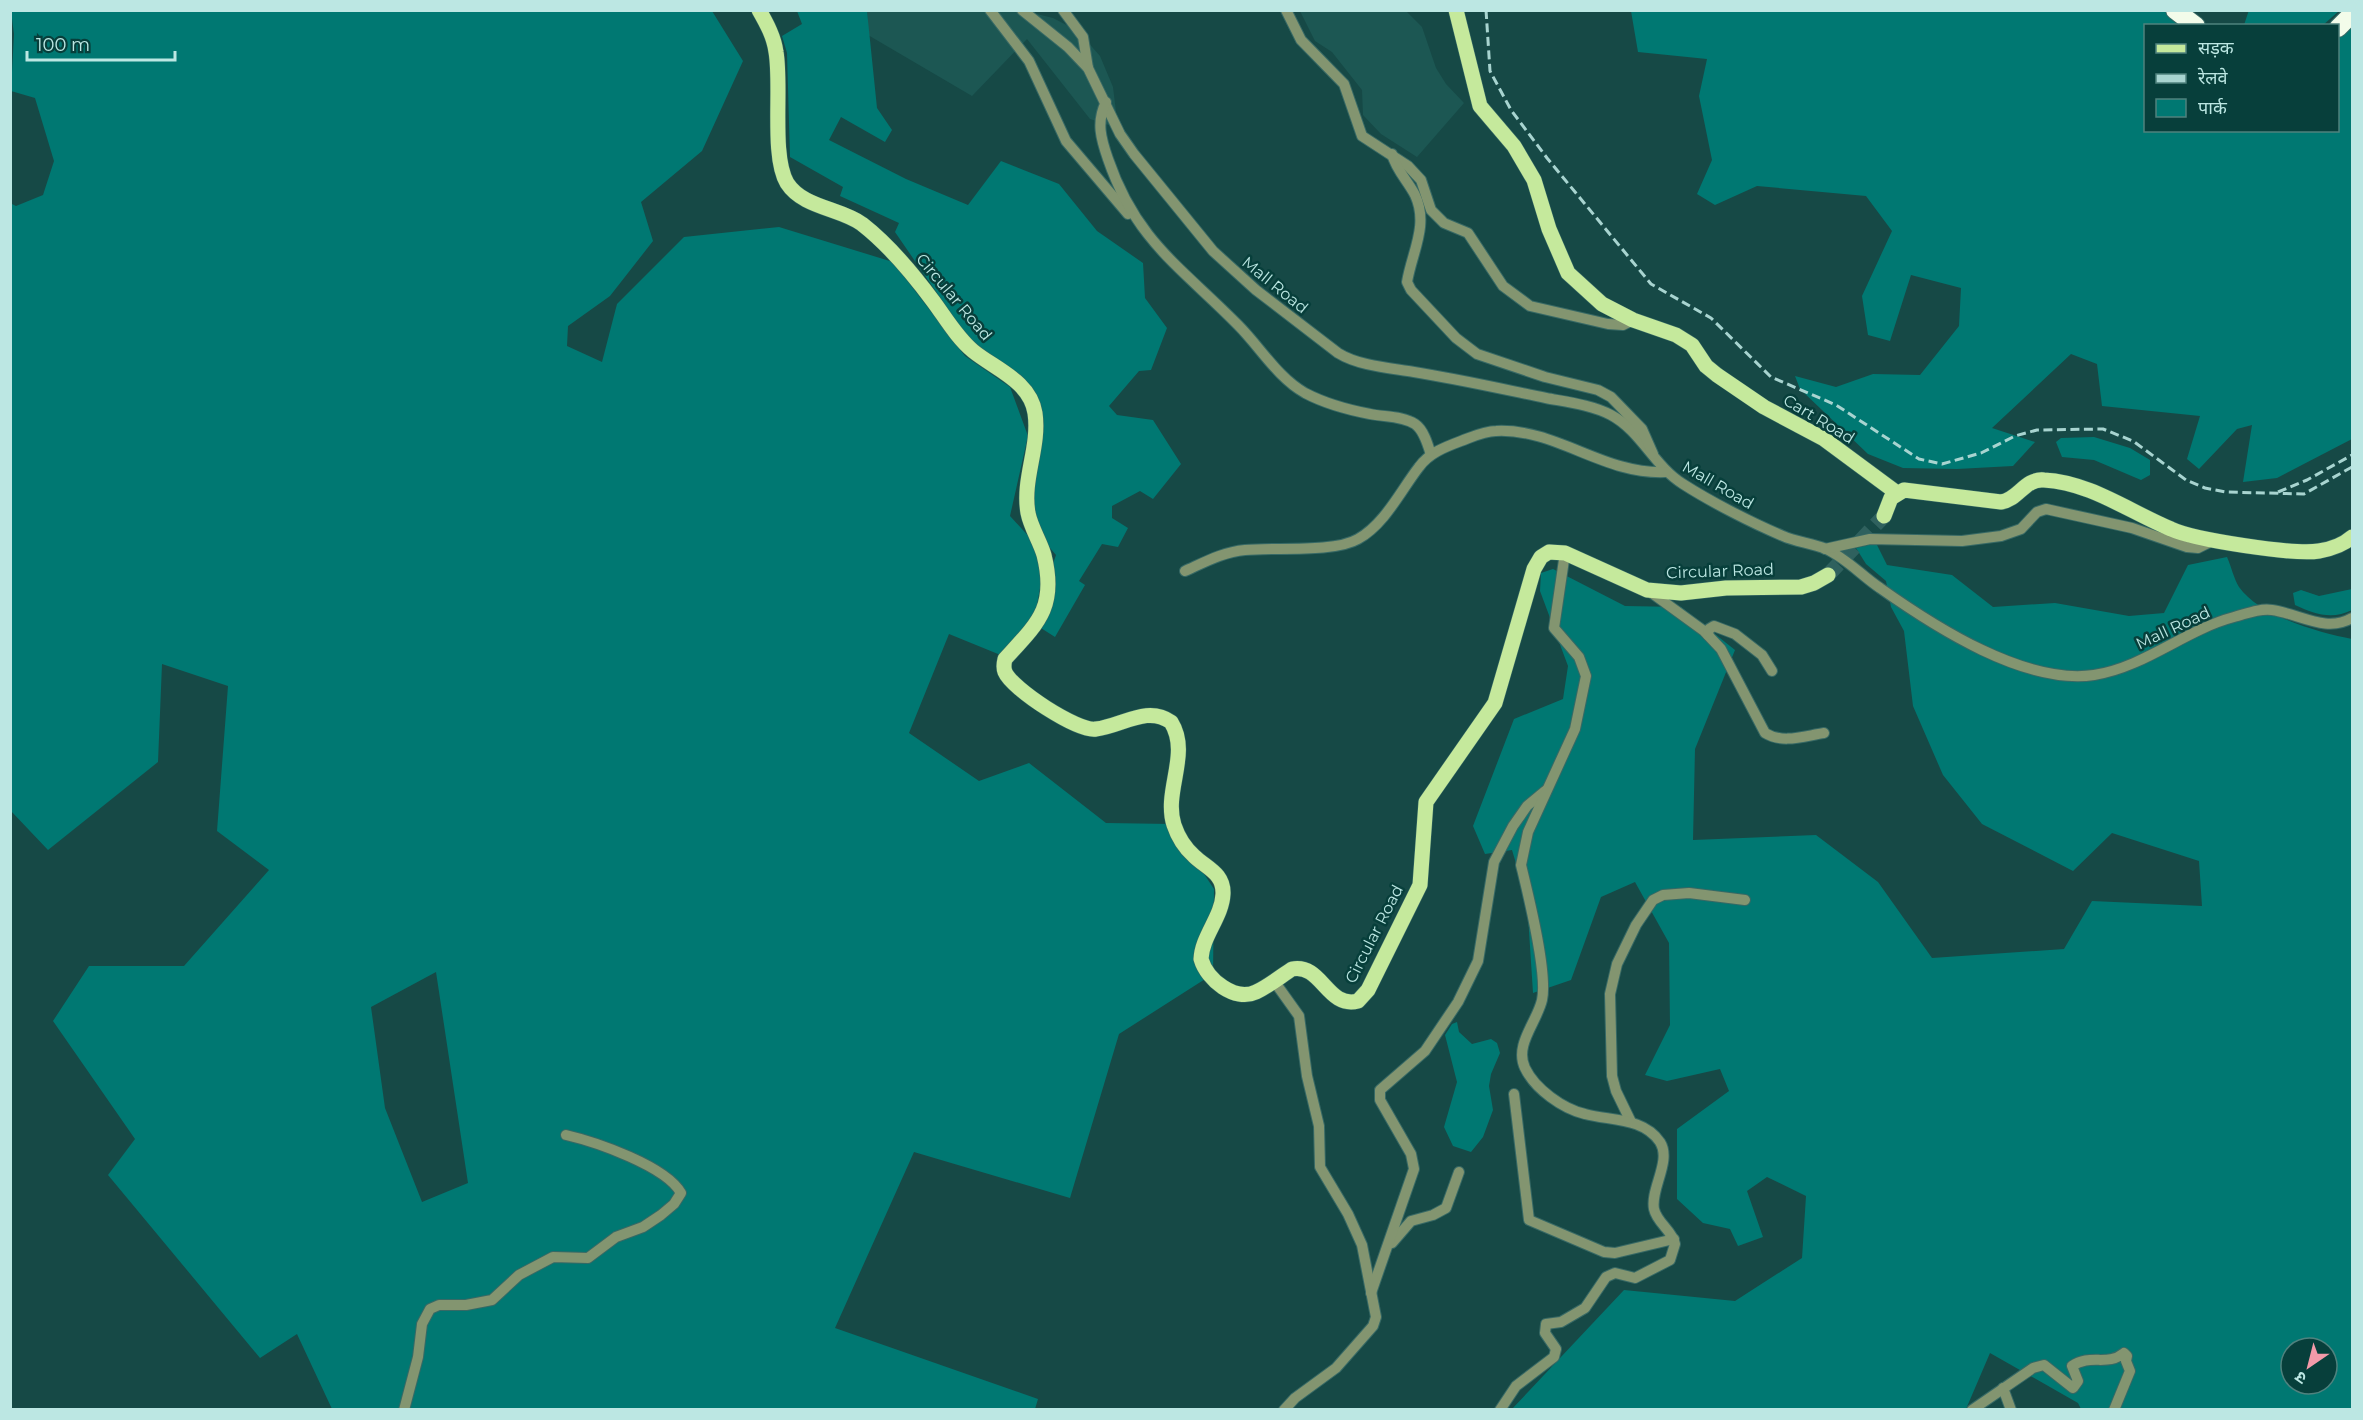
<svg xmlns="http://www.w3.org/2000/svg" width="2363" height="1420" viewBox="0 0 2363 1420" font-family="Montserrat,'Noto Sans Devanagari',sans-serif">
<style>
.built{fill:#1c5753}
.green{fill:#007872;fill-rule:evenodd}
.lines{fill:none;stroke-linecap:round;stroke-linejoin:round}
.major-tunnel{stroke:#2f615e;stroke-width:15;stroke-dasharray:15 8;stroke-linecap:butt}
.minor-casing{stroke:#376965;stroke-width:12}
.major-casing{stroke:#376965;stroke-width:16}
.highway-casing{stroke:#376965;stroke-width:20}
.minor{stroke:#839570;stroke-width:10}
.major{stroke:#c5e99c;stroke-width:15}
.highway{stroke:#f3fcea;stroke-width:18}
.rail{stroke:#a8d4d0;stroke-width:3;stroke-dasharray:9 4.5;stroke-linecap:butt}
.labels{text-anchor:middle;dominant-baseline:central;stroke-width:5;stroke-linejoin:round;paint-order:stroke}
.street-label{font-size:16px;fill:#bce7e3;stroke:#073f3b}
</style>
<rect width="100%" height="100%" fill="#164946"/>
<g class="built">
<polygon points="1021,10 1053,18 1078,31 1100,56 1113,87 1118,128 1090,119 1027,39 972,96 868,35 867,11"/>
<polygon points="1300,11 1406,11 1422,27 1436,68 1446,84 1464,103 1417,157 1381,134 1363,115 1362,90 1332,52 1315,41"/>
</g>
<g class="green">
<polygon points="2249,10 2339,10 2339,11 2323,25 2244,25"/>
<path d="M11,11H712L743,61L702,151L641,202L653,241L610,296L568,326L567,346L602,362L617,304L684,237L779,227L893,262L965,356L1010,387L1028,436L1010,516L1046,555L1035,616L1056,555L1022,515L1038,431L1023,382L974,347L895,232L899,223L840,196L843,187L790,157L787,53L782,36L802,24L797,11H867L877,108L892,130L885,142L841,117L829,140L906,179L968,205L1001,161L1059,184L1097,231L1143,263L1145,298L1167,328L1151,370L1139,371L1109,406L1117,415L1153,420L1181,464L1153,499L1140,491L1112,506V518L1128,528L1118,547L1102,544L1079,581L1085,585L1055,637L1033,623L1003,656L949,634L909,733L979,781L1029,763L1106,823L1171,824L1214,889L1213,974L1119,1034L1070,1198L914,1152L835,1328L1038,1399L1035,1409H332L297,1334L260,1358L108,1175L135,1139L53,1021L89,966H184L269,870L217,831L228,686L162,664L158,762L48,850L11,811L10,203L16,206L43,195L54,161L35,98L11,91L14,34ZM436,972L468,1183L422,1202L385,1108L371,1007Z"/>
<polygon points="1631,11 2169,11 2192,25 2146,26 2146,130 2338,130 2338,36 2352,25 2352,439 2277,478 2243,482 2252,425 2237,429 2199,469 2187,459 2200,416 2102,406 2097,364 2071,354 1992,428 2035,442 2013,466 1957,469 1903,468 1868,454 1800,389 1795,376 1836,387 1873,374 1920,375 1959,326 1961,288 1911,275 1890,341 1868,335 1862,296 1892,231 1866,196 1757,186 1715,205 1697,194 1712,160 1699,96 1707,59 1638,52"/>
<polygon points="2094,437 2130,448 2150,460 2150,475 2141,480 2094,460 2062,457 2056,442 2061,438"/>
<path d="M1876,543L1887,565L1952,575L1993,607L2055,603L2129,616L2164,613L2188,565L2227,557C2231,566 2234,579 2239,587C2259,616 2320,633 2352,639V1409H2081L2078,1403L1990,1353L1966,1409H1512L1624,1290L1735,1301L1802,1258L1806,1196L1767,1177L1747,1191L1763,1237L1738,1246L1730,1229L1703,1223L1677,1199V1129L1729,1091L1720,1069L1667,1081L1645,1075L1670,1025L1669,943L1635,882L1601,897L1571,980L1533,993L1527,900L1512,850L1485,854L1473,826L1514,719L1563,699L1568,666L1540,591L1541,573L1553,569L1625,606L1681,607L1735,650L1695,749L1693,840L1816,835L1878,882L1932,958L2064,949L2092,901L2202,906L2199,861L2112,833L2073,871L1982,824L1943,775L1913,706L1904,631L1891,607L1886,581L1866,564L1856,548ZM2291,1348H2327V1384H2291Z"/>
<path d="M2352,589V610C2332,620 2314,614 2295,605L2293,593L2301,590L2319,596Z"/>
<polygon points="1457,1022 1459,1032 1472,1044 1491,1039 1497,1043 1500,1053 1491,1074 1489,1086 1493,1110 1483,1137 1471,1152 1453,1146 1444,1127 1457,1082 1445,1035 1452,1024"/>
</g>
<g class="lines">
<polyline class="major-tunnel" points="1828,575 1884,516"/>
<g class="minor-casing">
<g id="minor">
<polyline points="990,10 1029,61 1066,141 1128,214"/>
<path d="M1022,10L1068,47L1088,68L1120,134L1134,154L1213,251L1256,290L1338,353C1359,366 1390,368 1414,372C1458,379 1502,389 1546,398C1567,402 1592,405 1611,415C1641,431 1654,466 1683,484C1711,502 1752,523 1783,536C1796,542 1812,543 1826,549C1846,558 1862,576 1880,588C1935,627 2025,685 2094,675C2145,667 2185,630 2234,617C2246,614 2259,608 2272,610C2300,614 2326,633 2352,618"/>
<polyline points="1063,10 1083,37 1088,68"/>
<polyline points="1286,10 1301,40 1344,84 1362,136 1408,166 1421,180 1431,210 1444,223 1468,233 1503,286 1530,306 1608,324 1623,325 1633,320"/>
<path d="M1106,102C1096,122 1101,139 1108,159C1136,241 1181,267 1238,325C1260,347 1278,378 1305,393C1324,403 1349,410 1370,414C1384,417 1403,416 1415,424C1424,430 1428,445 1431,455"/>
<path d="M1392,154C1396,170 1408,181 1415,195C1429,225 1412,252 1407,282L1411,290L1456,338L1477,354L1545,377L1598,390L1611,397L1642,429L1653,454"/>
<polyline points="1825,549 1870,539 1962,541 2001,536 2021,529 2037,512 2046,509 2132,528 2187,547 2198,548 2212,541"/>
<path d="M1185,571C1205,562 1223,552 1245,550C1274,547 1334,553 1358,539C1385,524 1401,490 1419,467C1429,453 1445,447 1461,441C1472,437 1484,431 1496,431C1557,428 1603,475 1666,472"/>
<path d="M1649,591L1704,631L1721,649L1765,733C1783,744 1804,736 1824,733"/>
<polyline points="1708,635 1709,629 1714,626 1735,634 1762,655 1772,671"/>
<polyline points="1274,981 1299,1016 1307,1076 1319,1126 1320,1167 1348,1214 1362,1245 1376,1317 1373,1326 1336,1368 1295,1398 1284,1410"/>
<polyline points="1514,1094 1529,1220 1604,1252 1615,1253 1674,1239"/>
<polyline points="1631,1122 1616,1091 1612,1076 1610,994 1617,964 1636,925 1653,900 1663,895 1689,893 1745,900"/>
<polyline points="1392,1243 1411,1221 1433,1215 1446,1208 1459,1172"/>
<polyline points="1371,1293 1414,1169 1411,1154 1380,1100 1380,1090 1425,1051 1458,1002 1478,961 1494,862 1513,826 1527,806 1545,791"/>
<polyline points="2003,1388 2011,1410"/>
<path d="M404,1410L418,1357L422,1324L430,1309L439,1305H466L492,1300L519,1275L553,1257L588,1258L616,1237L643,1227L661,1215L674,1204L681,1193C666,1166 596,1142 566,1135"/>
<path d="M1500,1410L1516,1386L1554,1357L1556,1349L1545,1333L1546,1324L1561,1322L1585,1308L1606,1277L1615,1273L1635,1278L1670,1260L1675,1244C1672,1230 1657,1223 1654,1209C1650,1189 1672,1161 1660,1142C1643,1117 1610,1121 1585,1114C1563,1109 1535,1089 1525,1068C1514,1045 1537,1022 1542,1000C1548,973 1528,894 1521,865L1528,832L1575,729L1586,676L1579,657L1554,628L1565,553"/>
<path d="M1972,1410L2033,1368L2044,1365L2073,1388L2078,1381L2072,1366C2091,1353 2107,1367 2124,1353L2127,1356L2126,1361L2130,1371L2114,1410"/>
</g>
</g>
<g class="major-casing">
<g id="major">
<path d="M759,10C767,24 774,37 776,52C782,86 771,156 787,183C803,208 840,208 862,224C889,245 913,274 933,301C945,317 957,338 973,351C995,369 1030,381 1035,413C1040,447 1022,479 1028,513C1031,528 1040,541 1044,555C1057,607 1038,623 1005,659C1004,663 1003,667 1005,672C1012,689 1078,732 1096,729C1122,726 1147,705 1171,722C1191,754 1163,791 1174,825C1178,837 1185,848 1194,856C1206,868 1224,873 1223,894C1222,917 1202,936 1201,959C1207,980 1235,1002 1256,992C1269,986 1281,976 1292,969C1322,963 1327,1009 1358,1001L1368,990L1420,885L1426,802L1495,703L1534,569L1541,557L1549,552L1565,553L1647,590L1681,593L1726,588L1801,587L1814,583L1828,575"/>
<polyline points="1456,10 1480,106 1514,146 1534,180 1549,229 1568,273 1602,304 1633,320 1676,335 1692,345 1706,366 1717,375 1764,407 1824,439 1897,493"/>
<path d="M1884,516L1891,498L1904,490L2001,502C2018,500 2025,478 2044,480C2089,482 2130,512 2171,529C2195,540 2294,555 2319,551C2331,549 2343,545 2352,537"/>
</g>
</g>
<g class="highway-casing">
<g id="highway">
<polyline points="2175,10 2196,26"/>
<polyline points="2338,28 2352,14"/>
</g>
</g>
<use href="#minor" class="minor"/>
<use href="#major" class="major"/>
<use href="#highway" class="highway"/>
<g class="rail">
<polyline points="1486,10 1490,71 1511,110 1547,158 1651,284 1711,318 1771,377 1836,405 1919,459 1942,464 1981,453 2015,436 2037,430 2103,429 2133,441 2186,480 2205,488 2226,492 2304,494 2352,467"/>
<polyline points="2278,492 2307,480 2352,455"/>
</g>
</g>
<g class="labels">
<g class="street-label">
<text transform="translate(1275 285) rotate(39)">Mall Road</text>
<text transform="translate(954 297) rotate(50)">Circular Road</text>
<text transform="translate(1819 419) rotate(31)">Cart Road</text>
<text transform="translate(1718 485) rotate(30)">Mall Road</text>
<text transform="translate(1720 571) rotate(-2)">Circular Road</text>
<text transform="translate(2173 628) rotate(-25)">Mall Road</text>
<text transform="translate(1374 934) rotate(-63)">Circular Road</text>
</g>
</g>
<rect width="2363" height="1420" fill="none" stroke="#bce7e3" stroke-width="24"/>
<rect x="2144" y="24" width="195" height="108" fill="#073f3b" stroke="#4f827e" stroke-width="1.5"/>
<rect x="2156" y="44" width="30" height="9" fill="#c5e99c" stroke="#4f827e" stroke-width="1.5"/>
<text x="2198" y="54" font-size="18" fill="#bce7e3">सड़क</text>
<rect x="2156" y="74" width="30" height="9" fill="#a8d4d0" stroke="#4f827e" stroke-width="1.5"/>
<text x="2198" y="84" font-size="18" fill="#bce7e3">रेलवे</text>
<rect x="2156" y="99" width="30" height="18" fill="#007872" stroke="#4f827e" stroke-width="1.5"/>
<text x="2198" y="114" font-size="18" fill="#bce7e3">पार्क</text>
<g transform="translate(2309 1366) rotate(215)"><circle r="28" fill="#073f3b" stroke="#4f827e" stroke-width="1.5"/>
<path d="M0-4.5L10 22L0 15L-10 22Z" fill="#f39aa9"/>
<text y="-9" font-size="16" font-weight="bold" text-anchor="middle" fill="#bce7e3">उ</text>
</g>
<path d="M27 51v9h148v-9" fill="none" stroke="#bce7e3" stroke-width="3"/>
<text x="36" y="51" font-size="18" fill="#bce7e3" stroke="#073f3b" stroke-width="4.5" paint-order="stroke">100 m</text>
</svg>
